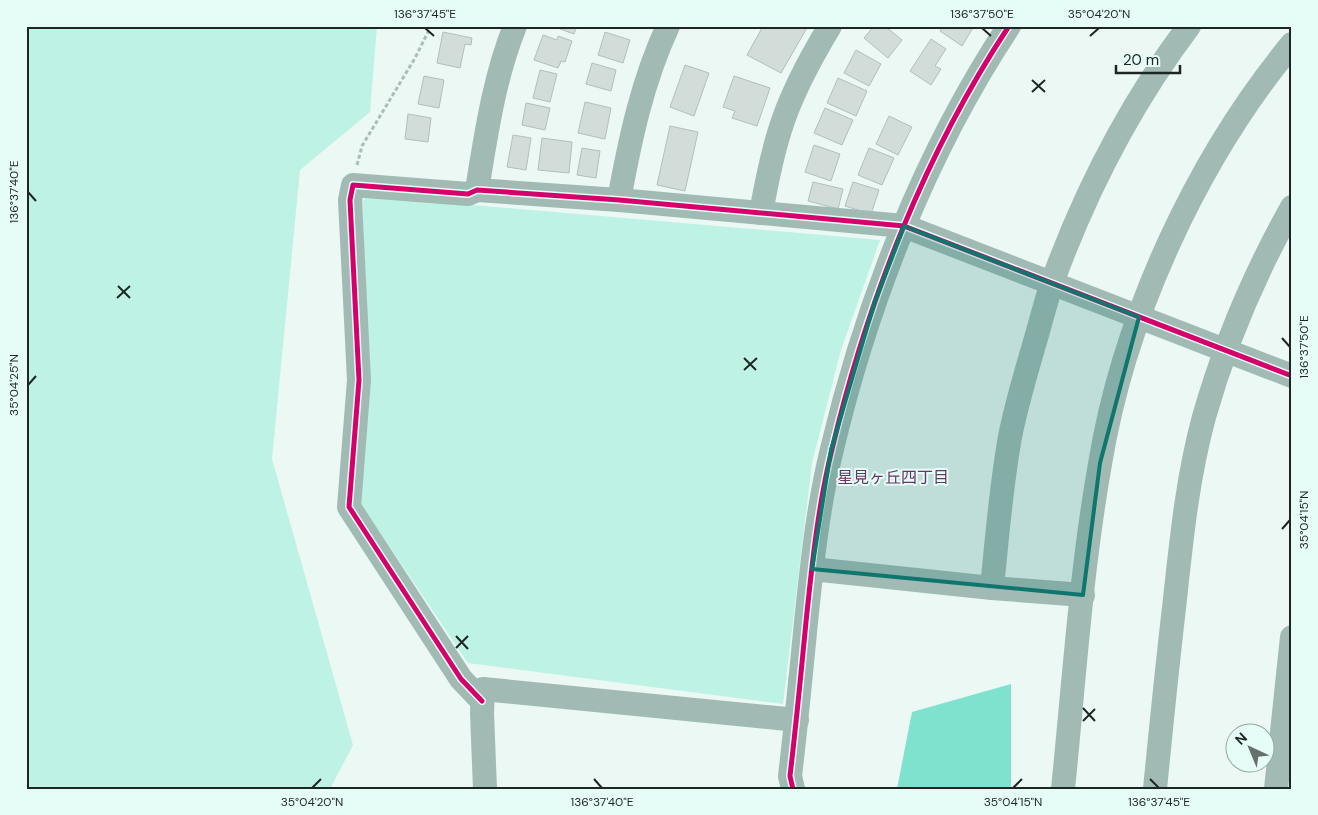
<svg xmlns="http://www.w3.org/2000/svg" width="1318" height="815" viewBox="0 0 1318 815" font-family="'DM Sans','Noto Sans JP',sans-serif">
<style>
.green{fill:#bef2e5}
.water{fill:#7ee2ce}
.building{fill:#d2ddd9;stroke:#b4bebb}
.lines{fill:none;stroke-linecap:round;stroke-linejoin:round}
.path{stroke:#acbdb9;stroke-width:3;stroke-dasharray:4 2.5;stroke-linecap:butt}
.minor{stroke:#a1bbb4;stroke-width:24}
.cycleway-casing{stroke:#e6fdf7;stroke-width:8}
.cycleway{stroke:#d6006c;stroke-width:5}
.marked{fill:#0f766e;fill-opacity:0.2;stroke:#0f766e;stroke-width:4;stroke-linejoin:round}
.ticks{fill:none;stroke:#1e2624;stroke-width:2}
.labels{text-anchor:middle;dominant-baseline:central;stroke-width:4;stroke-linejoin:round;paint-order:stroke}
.neighbourhood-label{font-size:16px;fill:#673567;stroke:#e6fdf7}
.neatline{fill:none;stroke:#1e2624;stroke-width:2}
.ticks-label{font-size:12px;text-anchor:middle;fill:#1e2624}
</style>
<rect width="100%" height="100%" fill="#ebf8f4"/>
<g class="green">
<polygon points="26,26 377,26 370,112 300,170 272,459 353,745 330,789 26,789"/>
<polygon points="369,196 880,240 841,350 812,463 783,704 468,663 360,503 370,392 362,201"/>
</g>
<polygon class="water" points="1011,684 1011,789 897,789 912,712"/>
<g class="building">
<polygon points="552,26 577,26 574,34"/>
<polygon points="763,26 808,26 781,73 747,55"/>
<polygon points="874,26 885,26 902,40 888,58 864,38"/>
<polygon points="943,26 974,26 962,46 940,31"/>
<polygon points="443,32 472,38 471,45 465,44 460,68 437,63"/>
<polygon points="605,32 630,40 623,63 598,55"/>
<polygon points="543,35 557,40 558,36 572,41 565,62 561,61 558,68 534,60"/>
<polygon points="931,39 946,49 935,66 941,69 931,85 910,71"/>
<polygon points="856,50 881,64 869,86 844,73"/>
<polygon points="592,63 616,70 611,91 586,84"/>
<polygon points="685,65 709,73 694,116 670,107"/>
<polygon points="540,70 557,74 550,102 533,98"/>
<polygon points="424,76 444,80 439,108 418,104"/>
<polygon points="734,76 770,88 757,126 732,118 735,111 723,107"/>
<polygon points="838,78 867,91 856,116 827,103"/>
<polygon points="585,102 611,108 605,139 578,133"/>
<polygon points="526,103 550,108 545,130 522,125"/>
<polygon points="825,108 853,120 842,145 814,133"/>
<polygon points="408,114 431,118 428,142 405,139"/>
<polygon points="889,116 912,127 898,155 876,144"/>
<polygon points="670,126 698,132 685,191 657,185"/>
<polygon points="513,135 531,138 526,170 507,167"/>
<polygon points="542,138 572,142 569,173 538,170"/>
<polygon points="814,145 840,154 831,181 805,172"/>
<polygon points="582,148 600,151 596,178 577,175"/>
<polygon points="869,148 894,158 882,185 858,175"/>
<polygon points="813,182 843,189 838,209 808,201"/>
<polygon points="853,182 879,190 871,214 845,206"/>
</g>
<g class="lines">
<polyline class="path" points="357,165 362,146 415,58 431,26"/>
<g class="minor">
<path d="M477,190C486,135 494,78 515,26"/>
<path d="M619,200C630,140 642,82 668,26"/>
<path d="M761,213C766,185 771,158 780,130C791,94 810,59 830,26"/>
<polyline points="812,569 992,588 1083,595"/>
<path d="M992,588C997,538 1001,487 1010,437C1016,406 1025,376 1034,345C1040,325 1045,304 1052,283C1085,192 1131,103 1189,26"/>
<polyline points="482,701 461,679 349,507 359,380 350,200 353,185 468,194 477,190 619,200 904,226 1292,376"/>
<polyline points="485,789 482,713 483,689 797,720"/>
<path d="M793,789L790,776C796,725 801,674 806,622C812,564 818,506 832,449C867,302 925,153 1009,26"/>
<path d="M1063,789C1074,681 1081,571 1100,464C1124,317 1197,159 1292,44"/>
<path d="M1155,789C1161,728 1167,668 1174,608C1181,544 1187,479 1204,417C1225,343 1255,273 1292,207"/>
<polyline points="1276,789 1292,637"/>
</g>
<g class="cycleway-casing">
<g id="cycleway">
<polyline points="482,701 461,679 349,507 359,380 350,200 353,185 468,194 477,190 619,200 904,226 1292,376"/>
<path d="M793,789L790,776C796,725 801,674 806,622C812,564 818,506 832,449C867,302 925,153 1009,26"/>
</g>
</g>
<use href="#cycleway" class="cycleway"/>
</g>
<path class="marked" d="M904,226L1139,317L1100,463L1083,595L812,569L831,450L874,304Z"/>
<path class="ticks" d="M425,28L434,36M982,28L991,36M1090,36L1099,28M1032,80L1045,92M1032,92L1045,80M28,192L36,201M118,286L130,298M117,298L130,286M1282,338L1290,347M744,358L756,370M744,370L757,358M28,385L36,376M1282,529L1290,520M456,636L468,649M456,648L468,636M1083,708L1095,721M1083,721L1095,709M594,779L602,788M1150,779L1159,788M312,788L321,779M1013,788L1022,779"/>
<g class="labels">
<g class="neighbourhood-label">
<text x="893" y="477">星見ヶ丘四丁目</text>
</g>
</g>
<rect width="1318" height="815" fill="none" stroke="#e6fdf7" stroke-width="55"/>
<g transform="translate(1250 748) rotate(316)"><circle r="24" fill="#e6fdf7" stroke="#96a7a3"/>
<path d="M0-4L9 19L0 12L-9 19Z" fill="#66706d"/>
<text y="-8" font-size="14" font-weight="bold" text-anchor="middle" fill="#1e2624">N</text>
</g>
<path d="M1116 65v8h64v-8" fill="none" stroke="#1e2624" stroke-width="2.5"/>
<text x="1123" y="65" font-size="15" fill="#1e2624" stroke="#e6fdf7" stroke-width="4" paint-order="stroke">20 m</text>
<rect x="28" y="28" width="1262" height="760" class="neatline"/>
<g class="ticks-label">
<text x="425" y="18">136°37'45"E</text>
<text x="982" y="18">136°37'50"E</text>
<text x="1099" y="18">35°04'20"N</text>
<text transform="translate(14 192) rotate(-90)" y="4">136°37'40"E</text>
<text transform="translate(1304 347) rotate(-90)" y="4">136°37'50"E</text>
<text transform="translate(14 385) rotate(-90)" y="4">35°04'25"N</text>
<text transform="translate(1304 520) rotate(-90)" y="4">35°04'15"N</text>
<text x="312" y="806">35°04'20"N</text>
<text x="602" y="806">136°37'40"E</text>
<text x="1013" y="806">35°04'15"N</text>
<text x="1159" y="806">136°37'45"E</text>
</g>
</svg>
